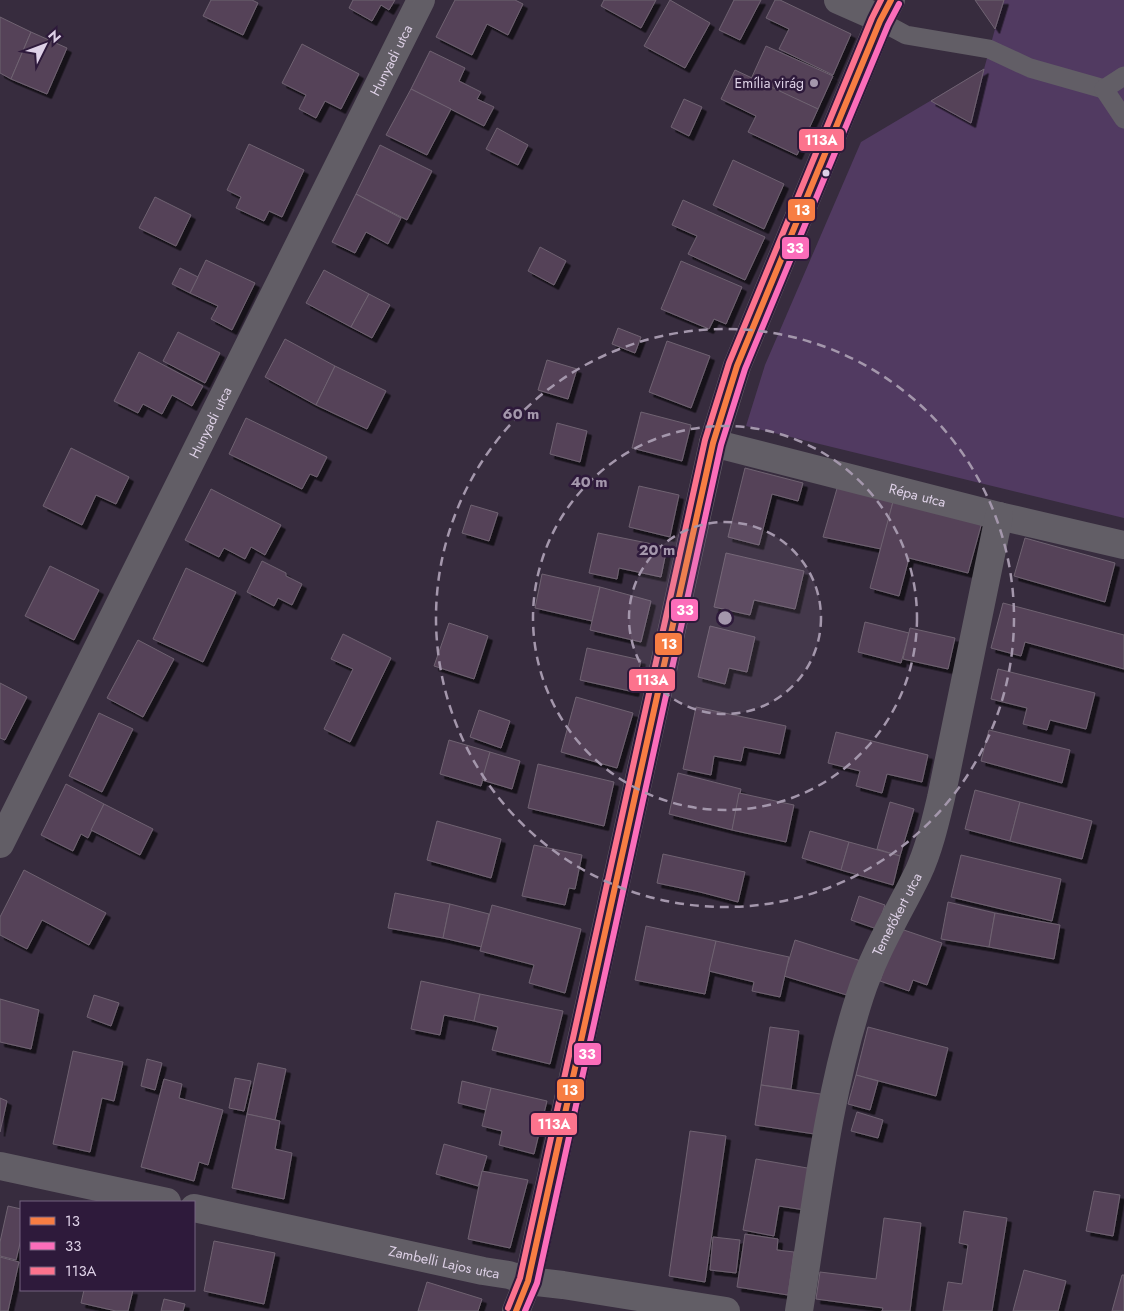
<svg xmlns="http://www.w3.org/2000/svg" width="1124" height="1311" viewBox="0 0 1124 1311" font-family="Jost,sans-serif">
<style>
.green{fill:#513a61}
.building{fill:#554358;stroke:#6f6271;filter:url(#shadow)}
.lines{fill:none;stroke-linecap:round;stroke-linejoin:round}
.service{stroke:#625e66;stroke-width:19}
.minor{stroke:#625e66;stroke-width:28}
.tertiary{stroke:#625e66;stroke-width:28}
.bus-1-casing{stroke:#2e1a3b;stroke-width:10}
.bus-2-casing{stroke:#2e1a3b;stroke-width:10}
.bus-3-casing{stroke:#2e1a3b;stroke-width:10}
.bus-1{stroke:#f77d43;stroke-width:6}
.bus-2{stroke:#fb6dba;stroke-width:6}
.bus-3{stroke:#fc738d;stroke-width:6}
.ring{fill:none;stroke:#a497ac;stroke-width:2.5;stroke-dasharray:9 6}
.poi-dot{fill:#a497ac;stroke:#2e1a3b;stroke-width:2}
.bus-dot{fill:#ded1e7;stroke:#2e1a3b;stroke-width:2}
.labels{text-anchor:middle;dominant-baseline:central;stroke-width:5;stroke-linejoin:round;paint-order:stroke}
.street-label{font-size:14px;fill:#ded1e7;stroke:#2e1a3b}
.poi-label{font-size:14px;fill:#ded1e7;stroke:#2e1a3b;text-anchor:end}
.centre{fill:#a497ac;stroke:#2e1a3b;stroke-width:2.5}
.ring-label{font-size:15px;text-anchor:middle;font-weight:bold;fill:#a497ac;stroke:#2e1a3b;stroke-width:5;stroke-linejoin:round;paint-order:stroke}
.line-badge{stroke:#2e1a3b;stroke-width:2}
.badge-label{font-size:14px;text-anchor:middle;font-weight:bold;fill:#fff}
</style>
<defs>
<filter id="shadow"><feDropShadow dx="4.5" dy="4.5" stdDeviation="0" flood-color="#0009"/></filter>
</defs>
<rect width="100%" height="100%" fill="#372c3e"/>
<polygon class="green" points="975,0 1124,0 1124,518 746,426 765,365 861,142 984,69 995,29"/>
<g class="building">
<polygon points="211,0 252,0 258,3 243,35 203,16"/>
<polygon points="353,0 395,0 389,10 381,5 372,21 349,8"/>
<polygon points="455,0 515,0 523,4 508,35 487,24 472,55 436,37"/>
<polygon points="604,0 656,0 641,28 601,6"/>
<polygon points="670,0 710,23 685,68 644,46"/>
<polygon points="734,0 761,0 740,40 719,30"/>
<polygon points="775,0 780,0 851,34 833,75 779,49 789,29 766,18"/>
<polygon points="975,0 1004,0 995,29"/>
<polygon points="0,17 31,32 11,79 0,73"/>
<polygon points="31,32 67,48 47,94 11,79"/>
<polygon points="302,44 359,74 341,109 325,101 316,118 299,109 306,95 282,83"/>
<polygon points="766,46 833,76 818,109 751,79"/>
<polygon points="430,51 465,68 459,81 481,92 477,99 494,107 484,126 411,89"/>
<polygon points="984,69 971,123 931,101"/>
<polygon points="735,70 818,109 797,155 748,132 756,116 721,99"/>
<polygon points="411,89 451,109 427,155 386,135"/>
<polygon points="684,99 702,107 689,136 671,127"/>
<polygon points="497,128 528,145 518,165 486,149"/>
<polygon points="249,144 304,170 282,217 269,211 264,221 236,208 241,197 227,190"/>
<polygon points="380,145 432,171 407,220 356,194"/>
<polygon points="733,160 784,184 764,229 713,205"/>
<polygon points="356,194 401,218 388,244 366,232 355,253 332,242"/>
<polygon points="155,197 191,215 176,246 139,228"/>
<polygon points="683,200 765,237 745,280 688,254 697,236 672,225"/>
<polygon points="540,247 566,261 554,285 528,271"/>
<polygon points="206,260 255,283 232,330 211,319 218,306 190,293"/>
<polygon points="681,261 742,287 726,324 714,319 709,329 661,309"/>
<polygon points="180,268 198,277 190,293 172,284"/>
<polygon points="324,270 369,294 351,327 306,303"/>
<polygon points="369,294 390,305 372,338 351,327"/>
<polygon points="618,328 641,337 635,353 612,344"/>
<polygon points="178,332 220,353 205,383 163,361"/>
<polygon points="285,339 335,366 316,405 265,377"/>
<polygon points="667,341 710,356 691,408 649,392"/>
<polygon points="139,352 203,386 192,406 172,395 162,414 143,404 138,413 114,401"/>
<polygon points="547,360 577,369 568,399 538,390"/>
<polygon points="335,366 386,391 367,429 316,405"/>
<polygon points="641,412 691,425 682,461 632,448"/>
<polygon points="246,418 327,457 317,477 310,474 302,489 229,454"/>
<polygon points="557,423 587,431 580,462 550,454"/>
<polygon points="71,448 129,477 116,504 96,495 82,525 43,506"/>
<polygon points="745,468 803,483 798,501 772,494 759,545 728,537"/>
<polygon points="838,485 894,498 881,549 823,537"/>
<polygon points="639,486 679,495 670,537 629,527"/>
<polygon points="211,489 281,525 265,555 251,547 245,559 224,548 219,557 185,540"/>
<polygon points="894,498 982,522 968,573 909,558 899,596 870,588"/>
<polygon points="471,505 498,513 489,541 462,533"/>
<polygon points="598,533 667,547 661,577 619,568 617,579 589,573"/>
<polygon points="1025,538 1115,563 1105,602 1014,576"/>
<polygon points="726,553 804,571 795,609 754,600 750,615 714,607"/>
<polygon points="262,561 286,573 286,576 302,584 292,605 278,598 274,606 247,592"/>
<polygon points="50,566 99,590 74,640 25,616"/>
<polygon points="186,568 236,592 203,662 153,639"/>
<polygon points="542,574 600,587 592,621 535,608"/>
<polygon points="600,587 651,601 641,642 590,630"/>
<polygon points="1003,603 1124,635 1124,669 1025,642 1021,656 991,648"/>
<polygon points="865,622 909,633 901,663 858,652"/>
<polygon points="449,623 488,636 474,679 434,666"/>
<polygon points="710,626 755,637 747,672 729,668 725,684 698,677"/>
<polygon points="910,628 955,638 948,669 903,659"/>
<polygon points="343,634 391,658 350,742 324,729 353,669 331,659"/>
<polygon points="138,640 174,659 143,717 107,698"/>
<polygon points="587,648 641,660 634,692 580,680"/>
<polygon points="998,669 1095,693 1086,729 1050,720 1047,730 1023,724 1027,708 991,699"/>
<polygon points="0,683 27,697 5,740 0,738"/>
<polygon points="576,697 633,713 617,768 561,752"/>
<polygon points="696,707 786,726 780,754 744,747 741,761 714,756 711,775 683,769"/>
<polygon points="479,710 510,721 501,748 470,737"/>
<polygon points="99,713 133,729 102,792 69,776"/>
<polygon points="989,730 1070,750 1062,783 981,761"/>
<polygon points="836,732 928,755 922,782 887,774 882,793 856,786 860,771 828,763"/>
<polygon points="449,740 490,752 481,786 440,774"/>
<polygon points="490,752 520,761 512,789 482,780"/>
<polygon points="538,764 614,782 604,826 528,808"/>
<polygon points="678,773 741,789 732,830 669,814"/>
<polygon points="66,784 104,804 88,838 81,834 73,851 41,835"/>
<polygon points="975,790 1020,802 1010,841 965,829"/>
<polygon points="739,793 794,805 786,842 732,830"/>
<polygon points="890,802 914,809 900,856 877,849"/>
<polygon points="1020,802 1092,821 1082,859 1010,841"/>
<polygon points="104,804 153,829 140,855 91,830"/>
<polygon points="437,821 501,839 491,878 427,860"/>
<polygon points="810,831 849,842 841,870 802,858"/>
<polygon points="849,842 900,856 893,885 841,870"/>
<polygon points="534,845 582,855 575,889 569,888 565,905 522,896"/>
<polygon points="663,854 745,872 738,902 700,892 657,883"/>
<polygon points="961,855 1061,879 1052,921 951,897"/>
<polygon points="24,870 106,913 89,945 42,920 27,949 0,935 0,917"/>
<polygon points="395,893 450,904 443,938 388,928"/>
<polygon points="859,896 885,905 877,929 851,920"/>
<polygon points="948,902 995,913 989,947 941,939"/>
<polygon points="450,904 489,914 482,947 443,938"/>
<polygon points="492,905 581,929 565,993 529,983 534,965 480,951"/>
<polygon points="995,913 1060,925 1054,959 989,947"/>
<polygon points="646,926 716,941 705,994 635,980"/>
<polygon points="898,928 942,943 927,985 913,980 909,991 880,981"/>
<polygon points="795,940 861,961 850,996 784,976"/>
<polygon points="716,941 789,957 780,997 752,991 754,982 709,971"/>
<polygon points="421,981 480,994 474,1021 444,1015 440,1035 411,1029"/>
<polygon points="480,994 563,1011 550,1064 492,1050 498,1027 474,1021"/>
<polygon points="94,995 119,1003 111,1026 87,1017"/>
<polygon points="0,999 39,1010 31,1049 0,1042"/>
<polygon points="770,1027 799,1031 791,1089 761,1085"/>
<polygon points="868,1027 948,1048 936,1096 856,1075"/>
<polygon points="73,1051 123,1062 114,1101 102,1098 90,1152 53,1144"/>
<polygon points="147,1059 162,1063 155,1090 141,1086"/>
<polygon points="258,1063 286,1069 275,1120 247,1114"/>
<polygon points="856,1075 878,1081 870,1110 848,1104"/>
<polygon points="235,1078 251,1081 244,1111 229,1108"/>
<polygon points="164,1079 182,1084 179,1098 223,1110 208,1165 199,1162 194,1181 141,1167"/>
<polygon points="462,1081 491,1088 486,1110 458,1103"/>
<polygon points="761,1085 827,1095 821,1135 755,1125"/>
<polygon points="491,1088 547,1101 534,1154 499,1145 502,1131 482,1126"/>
<polygon points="0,1098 7,1101 0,1132"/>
<polygon points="857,1112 883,1120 878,1138 851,1131"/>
<polygon points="247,1114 280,1121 275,1149 292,1153 284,1199 232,1188"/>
<polygon points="690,1131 726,1136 705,1282 669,1276"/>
<polygon points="444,1144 487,1156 478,1186 436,1174"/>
<polygon points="756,1159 813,1169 805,1210 779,1206 774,1236 743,1230"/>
<polygon points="482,1171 528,1180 510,1248 468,1239"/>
<polygon points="1094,1191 1120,1195 1113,1236 1086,1231"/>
<polygon points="8,1206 21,1209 21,1239 16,1260 0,1256 0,1242"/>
<polygon points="964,1211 1007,1218 992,1311 943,1311 948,1282 962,1284 968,1245 959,1243"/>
<polygon points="884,1218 921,1223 910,1311 882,1311 883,1308 816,1299 820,1272 876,1279"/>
<polygon points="745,1234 778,1239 777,1250 794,1252 788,1295 737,1287"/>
<polygon points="713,1237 740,1240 736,1273 710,1270"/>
<polygon points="214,1241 275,1253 264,1304 204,1291"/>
<polygon points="0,1257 19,1262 8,1311 0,1311"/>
<polygon points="1024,1270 1066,1281 1058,1311 1013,1311"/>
<polygon points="1122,1275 1124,1275 1124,1311 1112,1311"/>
<polygon points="427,1282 482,1299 478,1311 418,1311"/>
<polygon points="84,1290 133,1290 128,1311 116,1311 81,1303"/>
<polygon points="164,1299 185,1304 183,1311 161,1311"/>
</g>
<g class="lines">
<g class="service">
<polyline points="880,21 906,35 989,49 1030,68 1104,89"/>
<polyline points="1124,76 1104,89 1124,119"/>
</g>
<g class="minor">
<polyline points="838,0 872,15 880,21"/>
<path id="s1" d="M713,443L999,516L1124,545"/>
<path id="s2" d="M0,844L421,0"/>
<polyline points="0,1166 167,1202"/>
<path id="s3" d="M194,1208L483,1271L509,1275L528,1281L563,1285L726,1311"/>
<path id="s4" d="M799,1311C816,1206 827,1098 860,996C874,952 898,914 918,873C929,849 935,823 941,798L999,516"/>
</g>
<polyline class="tertiary" points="516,1311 528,1281 713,443 737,366 880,21 891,0"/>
<g class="bus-1-casing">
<polyline id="bus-1" points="516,1311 528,1281 713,443 737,366 880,21 891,0"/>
</g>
<g class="bus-2-casing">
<polyline id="bus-2" points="525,1311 537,1283 721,445 745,369 888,25 899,4"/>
</g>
<g class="bus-3-casing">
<polyline id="bus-3" points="508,1308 520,1278 705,440 729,363 872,18 881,0"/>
</g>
<use href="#bus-1" class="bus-1"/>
<use href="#bus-2" class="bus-2"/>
<use href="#bus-3" class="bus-3"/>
</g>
<circle cx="725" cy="618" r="96" fill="#a497ac" fill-opacity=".12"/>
<g class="ring">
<circle cx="725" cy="618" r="96"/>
<circle cx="725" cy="618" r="192"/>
<circle cx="725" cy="618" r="289"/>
</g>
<circle class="poi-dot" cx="814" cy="83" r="5"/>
<circle class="bus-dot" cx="826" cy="173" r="4.5"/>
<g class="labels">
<g class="street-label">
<text stroke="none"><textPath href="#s2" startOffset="876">Hunyadi utca</textPath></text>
<text stroke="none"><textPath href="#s2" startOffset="471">Hunyadi utca</textPath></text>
<text stroke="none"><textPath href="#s1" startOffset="211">Répa utca</textPath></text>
<text stroke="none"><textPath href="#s4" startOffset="411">Temetőkert utca</textPath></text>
<text stroke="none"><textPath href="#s3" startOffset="256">Zambelli Lajos utca</textPath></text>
</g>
<g class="poi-label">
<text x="804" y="83">Emília virág</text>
</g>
</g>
<circle cx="725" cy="618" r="8" class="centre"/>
<g class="ring-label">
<text x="521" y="419">60 m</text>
<text x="589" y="487">40 m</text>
<text x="657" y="555">20 m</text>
</g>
<g class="line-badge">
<rect x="798" y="128" width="47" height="24" rx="5" fill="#fc738d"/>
<rect x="787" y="198" width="29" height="24" rx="5" fill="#f77d43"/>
<rect x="781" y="236" width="29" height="24" rx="5" fill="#fb6dba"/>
<rect x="670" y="598" width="29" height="24" rx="5" fill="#fb6dba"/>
<rect x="654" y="632" width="29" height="24" rx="5" fill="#f77d43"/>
<rect x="628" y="668" width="48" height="24" rx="5" fill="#fc738d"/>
<rect x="573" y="1042" width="29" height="24" rx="5" fill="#fb6dba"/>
<rect x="556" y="1078" width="29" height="24" rx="5" fill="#f77d43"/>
<rect x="530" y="1112" width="48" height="24" rx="5" fill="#fc738d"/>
</g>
<g class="badge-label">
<text x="821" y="145">113A</text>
<text x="802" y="215">13</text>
<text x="795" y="253">33</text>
<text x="685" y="615">33</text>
<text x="669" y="649">13</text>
<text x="652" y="685">113A</text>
<text x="587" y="1059">33</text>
<text x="570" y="1095">13</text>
<text x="554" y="1129">113A</text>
</g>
<rect x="20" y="1201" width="175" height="90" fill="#2e1a3b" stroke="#746380"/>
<rect x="30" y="1217" width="25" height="8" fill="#f77d43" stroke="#746380"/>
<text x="65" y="1226" font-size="15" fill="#ded1e7">13</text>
<rect x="30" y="1242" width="25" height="8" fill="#fb6dba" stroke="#746380"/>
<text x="65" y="1251" font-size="15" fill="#ded1e7">33</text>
<rect x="30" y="1267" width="25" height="8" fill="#fc738d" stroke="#746380"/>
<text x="65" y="1276" font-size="15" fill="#ded1e7">113A</text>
<g transform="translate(45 45) rotate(48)" stroke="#2e1a3b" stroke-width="4" paint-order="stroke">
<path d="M0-4L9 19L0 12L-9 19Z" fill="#ded1e7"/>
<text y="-8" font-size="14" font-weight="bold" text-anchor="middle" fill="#ded1e7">N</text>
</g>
</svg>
